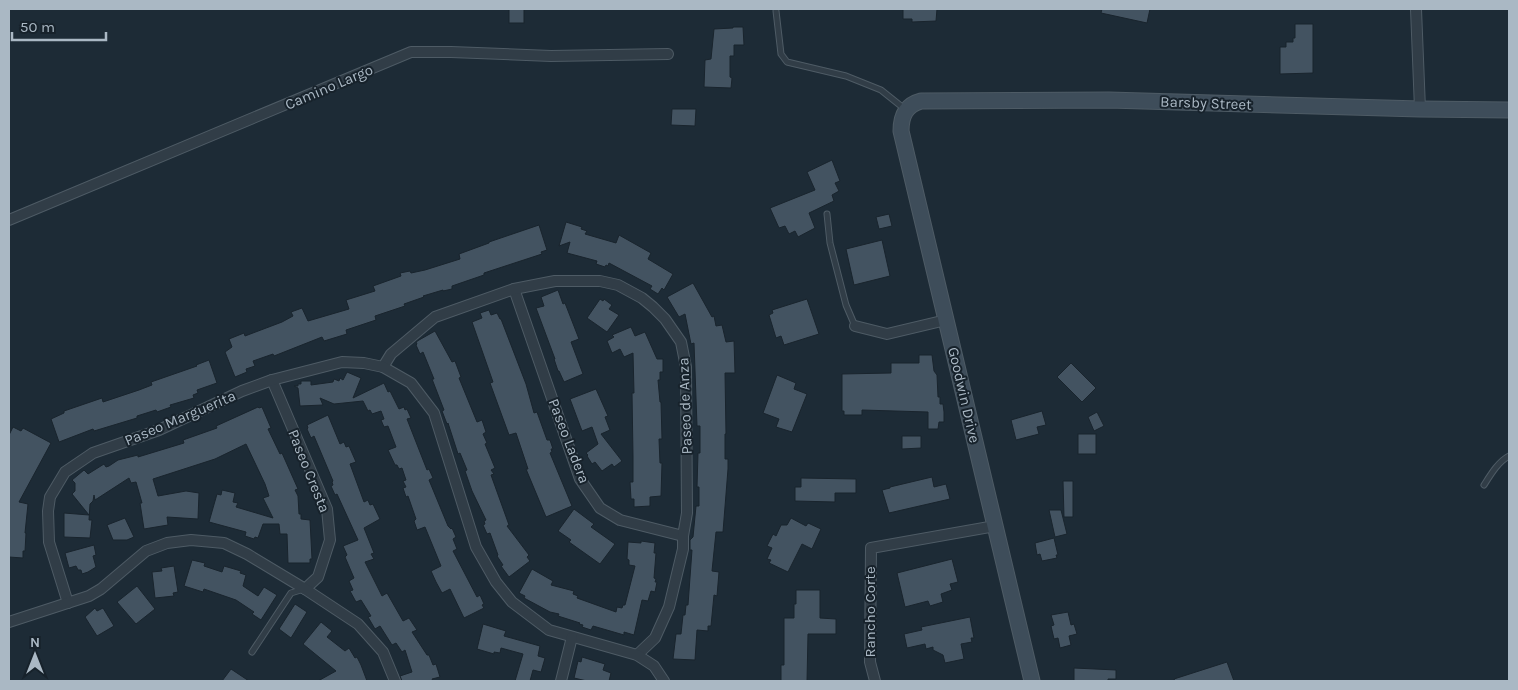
<svg xmlns="http://www.w3.org/2000/svg" width="1518" height="690" viewBox="0 0 1518 690" font-family="Karla,sans-serif">
<style>
.building{fill:#435361;stroke:#19242d}
.lines{fill:none;stroke-linecap:round;stroke-linejoin:round}
.lane-casing{stroke:#4e5b65;stroke-width:7}
.street-casing{stroke:#4e5b65;stroke-width:12}
.secondary-casing{stroke:#4e5b65;stroke-width:17}
.lane{stroke:#313d47;stroke-width:5}
.street{stroke:#313d47;stroke-width:10}
.secondary{stroke:#3e4d5a;stroke-width:15}
.labels{text-anchor:middle;dominant-baseline:central;stroke-width:4;stroke-linejoin:round;paint-order:stroke}
.street-label{font-size:15px;fill:#aab8c4;stroke:#17222b}
</style>
<rect width="100%" height="100%" fill="#1d2b36"/>
<g class="building">
<rect x="509" y="9" width="15" height="14"/>
<polygon points="903,9 937,9 936,21 912,22 912,19 903,19"/>
<polygon points="1102,9 1150,9 1147,23 1101,13"/>
<polygon points="1295,24 1313,24 1313,73 1280,74 1280,47 1286,47 1286,42 1293,42 1293,38 1295,38"/>
<polygon points="733,27 743,27 744,45 734,45 734,56 730,56 730,77 732,78 731,88 704,87 705,60 711,59 714,29 733,28"/>
<polygon points="672,109 696,109 695,126 671,125"/>
<polygon points="832,160 840,181 835,183 839,191 832,195 834,201 809,213 815,228 798,237 795,231 789,234 785,226 779,228 770,208 815,190 807,172"/>
<polygon points="889,214 892,226 879,229 876,217"/>
<polygon points="566,222 582,227 581,229 587,231 585,234 616,243 619,235 651,253 648,259 673,274 664,290 662,288 658,294 650,289 652,286 609,263 608,266 606,265 605,267 596,264 597,261 567,253 570,242 559,246"/>
<polygon points="539,225 547,250 541,252 542,254 484,273 484,275 452,286 452,289 443,291 443,290 423,296 424,297 404,304 405,306 375,316 376,320 346,330 347,334 324,341 322,337 274,356 273,354 253,361 255,366 246,369 247,372 235,377 225,352 232,347 229,339 244,333 245,336 282,322 293,316 291,312 302,308 308,321 349,309 346,300 375,291 373,286 401,276 400,273 410,271 411,273 425,270 460,259 459,254 489,243 489,242"/>
<polygon points="882,240 890,276 854,285 846,249"/>
<polygon points="693,283 712,317 714,316 716,326 722,325 726,342 734,341 735,373 725,373 726,434 725,434 725,459 728,459 728,469 723,532 716,532 712,571 719,572 717,596 714,595 711,626 708,626 708,631 697,630 695,660 673,659 676,634 681,634 683,615 685,615 686,605 688,605 692,550 690,550 690,540 693,537 696,506 699,506 699,487 697,487 698,453 700,453 700,426 697,426 694,343 691,344 685,314 679,317 667,297"/>
<polygon points="558,290 563,304 565,303 579,339 571,342 583,374 564,382 559,371 558,371 554,359 555,359 536,308 544,306 541,297"/>
<polygon points="600,299 603,301 604,299 612,305 609,309 619,315 607,332 587,318"/>
<polygon points="807,299 819,334 784,345 781,336 776,338 769,315 773,313 772,310"/>
<polygon points="489,310 491,315 497,313 500,319 501,319 526,384 534,413 537,412 547,440 550,440 553,449 551,449 552,452 550,453 572,506 546,517 526,469 528,469 516,433 509,435 490,383 493,382 472,322 482,318 480,313"/>
<polygon points="631,327 635,336 645,332 657,359 663,359 663,372 660,372 660,380 658,380 660,402 661,402 662,439 659,439 660,463 662,463 661,496 650,497 650,506 634,507 634,499 631,499 630,482 633,482 633,456 632,393 634,393 633,353 624,357 620,349 612,353 607,341 614,337 612,335"/>
<polygon points="435,331 452,362 455,361 461,377 459,378 477,422 482,420 486,432 483,434 487,443 485,444 495,468 491,470 494,474 491,475 509,525 507,526 529,555 527,557 530,561 509,577 501,566 503,565 497,556 498,555 490,533 487,534 483,525 485,524 484,521 486,520 472,491 465,471 467,470 460,453 458,454 448,423 447,424 442,411 444,410 432,379 434,379 423,352 420,354 416,345 417,344 416,342 419,340"/>
<polygon points="919,355 932,355 934,371 937,375 938,397 940,397 940,404 943,404 944,412 944,422 939,422 938,429 928,429 928,412 862,410 862,415 844,415 844,411 842,411 842,374 891,373 891,363 919,363"/>
<polygon points="209,360 217,383 197,390 198,393 193,395 194,398 170,405 171,407 157,412 156,410 137,416 137,418 94,431 93,429 59,442 51,419 64,413 64,411 102,398 103,402 139,390 152,385 151,382 197,366 196,365"/>
<polygon points="1071,363 1096,388 1082,402 1057,377"/>
<polygon points="347,372 361,378 353,398 384,383 388,392 390,391 399,409 404,407 405,410 407,409 411,418 407,419 427,470 429,469 433,478 429,480 448,526 451,529 452,528 456,537 453,539 457,549 453,551 477,597 480,595 484,604 482,605 484,608 464,618 450,589 442,593 436,582 431,571 441,566 425,527 417,530 414,521 416,519 408,496 406,497 403,488 406,487 403,481 406,480 402,468 399,469 397,465 395,465 388,450 396,447 388,426 384,427 381,420 384,419 381,411 372,414 370,410 368,411 363,401 334,404 320,398 323,405 300,406 298,388 294,386 298,386 298,384 301,384 301,381 311,381 311,385 333,382 334,379 339,381 340,378 343,380"/>
<polygon points="777,375 796,383 794,389 807,394 792,432 776,427 779,419 763,413"/>
<polygon points="596,389 608,416 605,417 610,430 601,434 622,461 614,467 612,464 602,471 595,462 592,464 587,456 588,455 586,453 598,444 592,427 582,431 570,399"/>
<polygon points="258,407 259,408 262,407 271,428 268,429 280,454 282,453 298,489 295,490 298,496 299,514 301,514 301,519 310,520 312,559 310,559 310,563 288,563 287,534 280,534 279,524 263,524 258,538 255,537 254,539 245,536 246,532 209,522 217,494 221,495 222,490 235,493 233,502 238,503 236,507 273,518 263,498 269,496 265,484 246,444 215,459 153,479 158,496 186,491 199,493 198,519 167,517 168,525 144,529 140,503 142,503 136,482 131,483 129,478 95,500 94,495 93,501 90,504 89,520 92,520 90,538 64,537 64,513 89,515 72,494 75,491 75,483 72,480 84,470 88,474 104,464 106,467 109,466 118,460 138,455 138,457 184,443 183,440 217,428 216,426"/>
<polygon points="1042,411 1046,425 1037,427 1039,434 1016,440 1011,420"/>
<polygon points="1097,412 1104,426 1094,431 1088,417"/>
<polygon points="328,415 340,444 344,442 346,447 349,446 356,462 350,464 364,502 368,500 370,505 373,504 380,519 364,528 374,553 371,554 374,559 365,562 382,596 387,593 403,621 409,618 417,630 412,632 427,655 429,655 433,665 436,664 440,677 432,679 433,681 402,681 400,676 412,672 405,650 402,652 396,643 392,645 380,626 375,629 368,617 371,616 361,600 356,602 350,591 353,590 349,581 354,578 345,557 347,555 343,546 358,540 337,494 335,495 331,486 333,485 332,482 333,481 314,436 311,438 307,429 308,428 307,425"/>
<polygon points="13,427 21,431 23,428 51,443 19,502 28,504 25,533 26,533 25,551 23,551 23,558 9,557 9,435"/>
<rect x="1078" y="434" width="18" height="20"/>
<polygon points="902,436 921,436 921,448 902,449"/>
<polygon points="932,477 934,487 946,484 950,499 889,513 882,490 890,488 890,487"/>
<polygon points="801,478 856,479 856,493 835,493 835,502 795,501 795,487 801,487"/>
<polygon points="1063,481 1073,481 1073,517 1064,517"/>
<polygon points="574,509 594,524 591,527 615,544 600,564 569,542 571,540 558,531"/>
<polygon points="1049,510 1061,510 1067,534 1055,537"/>
<polygon points="125,518 134,537 127,540 113,540 107,525"/>
<polygon points="791,518 806,526 808,523 821,529 812,549 802,544 788,572 769,563 771,560 767,559 772,548 767,546 773,534 776,536 781,525 787,525"/>
<polygon points="1054,538 1058,555 1056,555 1057,558 1042,561 1040,554 1037,555 1035,543"/>
<polygon points="641,541 655,543 654,553 656,553 654,578 656,579 655,582 657,582 655,592 651,591 648,601 642,600 634,635 624,632 624,635 593,626 591,630 582,627 583,625 579,624 580,623 558,616 559,614 550,612 524,598 525,596 519,593 532,569 553,581 551,585 574,591 573,594 578,596 577,598 616,612 617,607 622,608 623,605 625,605 635,566 629,565 629,560 627,559 628,542 641,543"/>
<polygon points="94,545 96,555 93,556 96,567 88,572 82,574 81,570 78,570 76,566 69,568 65,553"/>
<polygon points="952,559 958,582 950,584 952,590 941,594 943,602 930,606 928,601 905,607 897,573"/>
<polygon points="192,560 205,563 204,566 222,572 224,566 241,571 240,573 246,575 243,586 258,596 264,587 277,595 261,620 252,614 254,612 236,600 204,589 203,592 184,586"/>
<polygon points="174,566 178,592 173,593 174,596 155,598 152,572 162,571 161,568"/>
<polygon points="137,586 155,609 136,624 117,602"/>
<polygon points="796,590 820,590 820,618 836,619 836,634 808,634 807,681 781,681 781,665 784,665 784,618 794,618 794,604 796,604"/>
<polygon points="295,604 307,612 291,638 279,629"/>
<polygon points="95,608 97,611 103,608 114,626 97,636 85,617"/>
<polygon points="1068,612 1071,625 1074,624 1077,634 1069,636 1071,645 1060,648 1058,638 1054,639 1051,626 1054,625 1051,615"/>
<polygon points="970,617 974,638 971,638 972,642 961,644 964,659 945,663 943,655 933,650 933,647 926,649 925,644 907,648 904,634 922,630 921,627"/>
<polygon points="321,622 332,631 327,637 345,651 349,648 355,658 357,657 361,665 367,681 318,681 336,671 303,644"/>
<polygon points="483,624 506,631 504,636 540,646 538,656 545,658 541,672 533,670 530,681 515,681 523,654 501,648 500,653 494,652 494,654 477,649"/>
<polygon points="582,657 605,664 603,670 611,673 609,681 587,681 574,678 578,661 581,662"/>
<polygon points="1227,662 1234,681 1175,681 1174,679"/>
<polygon points="1074,668 1116,670 1116,679 1108,679 1108,681 1074,681"/>
<polygon points="231,669 249,681 222,681"/>
</g>
<g class="lines">
<g class="lane-casing">
<g id="lane">
<polyline points="776,11 781,54 787,62 846,76 881,90 906,110"/>
<polyline points="827,214 830,243 846,305 855,326"/>
<path d="M1484,485C1491,474 1498,462 1509,456"/>
<polyline points="252,652 291,593 304,589"/>
</g>
</g>
<g class="street-casing">
<g id="street">
<polyline points="1416,9 1420,109"/>
<polyline points="9,220 411,52 451,52 551,56 668,54"/>
<polyline points="514,289 580,479 600,508 620,520 683,536"/>
<polyline points="855,326 887,334 946,320"/>
<polyline points="383,367 391,354 435,317 514,289 555,281 600,281 618,285 642,298 653,307 665,319 681,342 686,367 687,513 683,536 683,549 669,607 655,638 637,655"/>
<polyline points="272,380 327,509 330,540 318,577 305,589"/>
<polyline points="68,603 49,542 48,511 50,497 65,472 93,453 159,430 242,391 272,380 342,362 364,363 383,367 411,383 434,413 476,547 496,582 512,602 549,630 637,655 654,666 664,681"/>
<polyline points="9,622 89,596 101,589 146,551 167,543 191,540 224,543 247,554 305,589 358,624 383,652 395,681"/>
<polyline points="561,681 572,637"/>
<polyline points="875,681 870,662 871,548 995,526"/>
</g>
</g>
<g class="secondary-casing">
<path id="secondary" d="M1032,681L901,131C901,116 906,105 921,101L1109,100L1420,109L1509,110"/>
</g>
<use href="#lane" class="lane"/>
<use href="#street" class="street"/>
<use href="#secondary" class="secondary"/>
</g>
<g class="labels">
<g class="street-label">
<text transform="translate(329 87) rotate(-23)">Camino Largo</text>
<text transform="translate(1206 103) rotate(2)">Barsby Street</text>
<text transform="translate(964 395) rotate(77)">Goodwin Drive</text>
<text transform="translate(685 406) rotate(-92)">Paseo de Anza</text>
<text transform="translate(180 418) rotate(-23)">Paseo Marguerita</text>
<text transform="translate(569 441) rotate(69)">Paseo Ladera</text>
<text transform="translate(309 471) rotate(68)">Paseo Cresta</text>
<text transform="translate(870 612) rotate(-90)">Rancho Corte</text>
</g>
</g>
<rect width="1518" height="690" fill="none" stroke="#aab8c4" stroke-width="20"/>
<g transform="translate(35 655)" stroke="#17222b" stroke-width="4" paint-order="stroke">
<path d="M0-4L9 19L0 12L-9 19Z" fill="#aab8c4"/>
<text y="-8" font-size="14" font-weight="bold" text-anchor="middle" fill="#aab8c4">N</text>
</g>
<path d="M12 32v8h94v-8" fill="none" stroke="#aab8c4" stroke-width="2.5"/>
<text x="20" y="32" font-size="15" fill="#aab8c4" stroke="#17222b" stroke-width="4" paint-order="stroke">50 m</text>
</svg>
